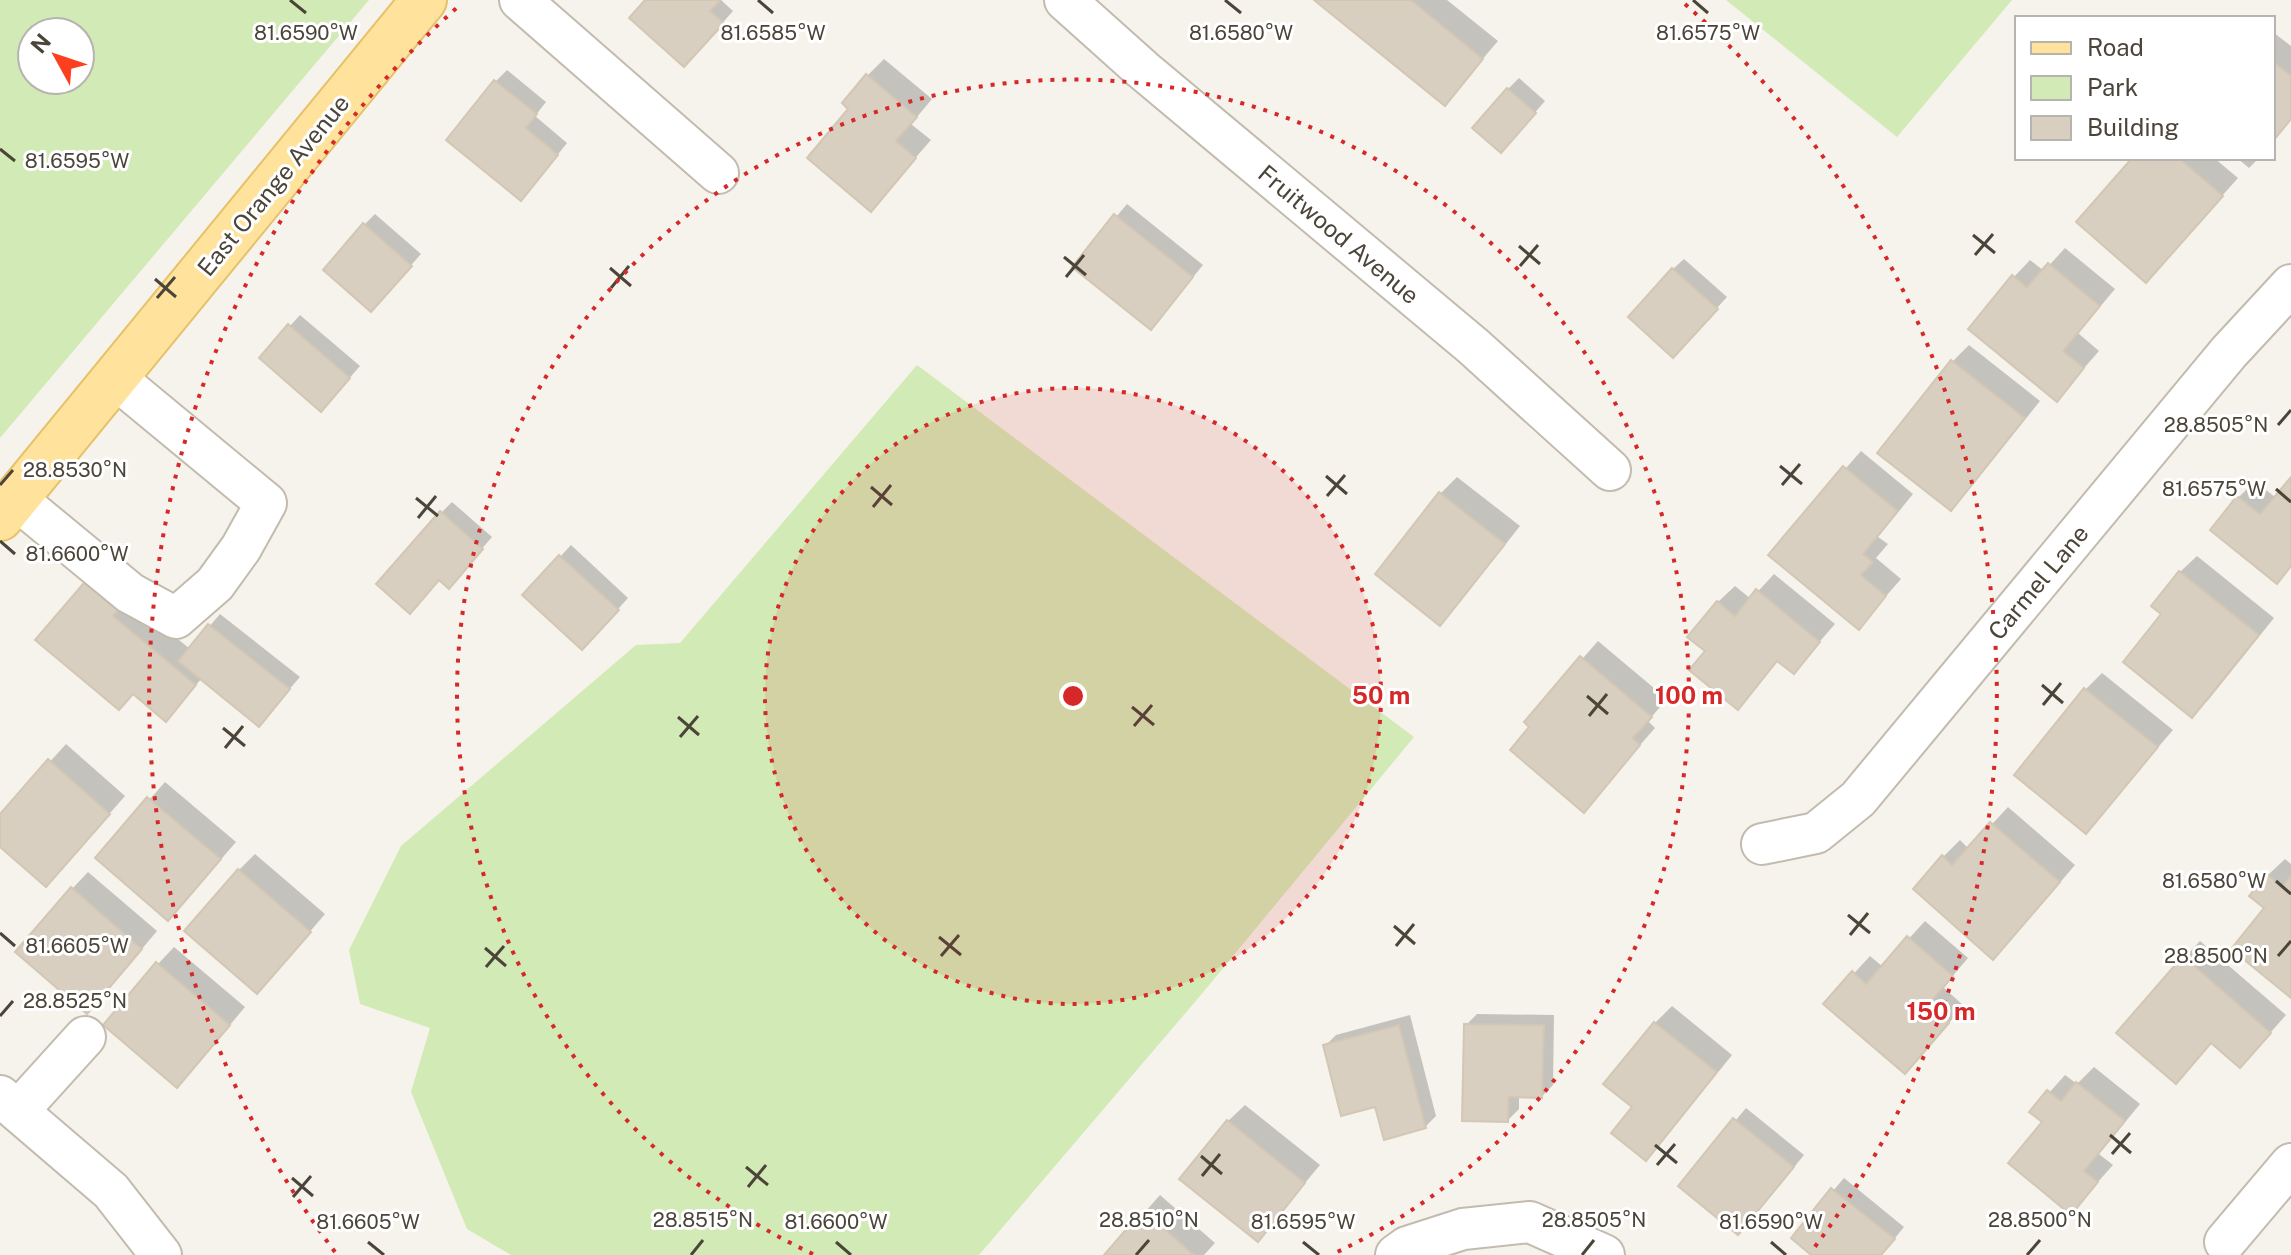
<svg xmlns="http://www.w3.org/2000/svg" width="2291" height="1255" viewBox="0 0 2291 1255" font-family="'Public Sans',sans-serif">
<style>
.green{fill:#d2eab5;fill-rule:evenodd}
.shadow{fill:#0003}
.building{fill:#d8cfc1;stroke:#d3c7b4;stroke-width:2}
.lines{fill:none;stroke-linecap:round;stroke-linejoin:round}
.minor-casing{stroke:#c2bbae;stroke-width:44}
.major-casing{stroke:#e6c16a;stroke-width:48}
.minor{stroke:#fff;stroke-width:40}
.major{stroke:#ffe39c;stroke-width:44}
.ticks{fill:none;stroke:#4b4439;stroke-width:3}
.ring{fill:none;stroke:#d62828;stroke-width:4;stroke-dasharray:4 8}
.labels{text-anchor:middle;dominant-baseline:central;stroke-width:6;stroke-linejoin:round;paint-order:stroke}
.street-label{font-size:24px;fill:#4b4439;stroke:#fff}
.ticks-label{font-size:20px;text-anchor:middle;fill:#4b4439;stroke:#fff;stroke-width:6;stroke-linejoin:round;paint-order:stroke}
.centre{fill:#d62828;stroke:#fff;stroke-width:4}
.ring-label{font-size:24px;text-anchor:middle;font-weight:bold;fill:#d62828;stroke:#fff;stroke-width:6;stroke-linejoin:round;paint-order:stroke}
</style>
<rect width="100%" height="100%" fill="#f6f3ec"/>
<g class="green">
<path d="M0,0H369L0,438ZM80,32V80H32V32Z"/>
<polygon points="1726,0 2012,0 1897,137"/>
<polygon points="917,365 1414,737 1200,996 979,1255 511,1255 467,1229 411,1092 430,1028 360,1004 349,950 401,846 636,645 680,643"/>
</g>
<g class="shadow">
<polygon points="648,0 721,0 733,11 695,54"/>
<polygon points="1317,0 1447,0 1498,41 1445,103"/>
<polygon points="2273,32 2291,46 2291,120 2273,142"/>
<polygon points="884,59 932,99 911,124 931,140 871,209 851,108 867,76"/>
<polygon points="507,70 546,102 535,116 567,143 532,187 496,81"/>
<polygon points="1519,78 1545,101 1512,139 1508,89"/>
<polygon points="2135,158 2214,158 2238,178 2146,281"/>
<polygon points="2237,158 2259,158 2249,168"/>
<polygon points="1127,204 1203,265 1161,316 1075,266"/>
<polygon points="375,214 421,254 382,298 364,225"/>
<polygon points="2065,248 2115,289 2078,333 2099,351 2057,399 2014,277 2030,260 2044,271"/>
<polygon points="1684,259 1727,297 1684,344 1673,269"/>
<polygon points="300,315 360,366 332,398 290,326"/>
<polygon points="1969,345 2040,401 1967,492 1951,508 1952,362"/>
<polygon points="1861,451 1913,494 1878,537 1888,544 1876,558 1901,579 1859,627 1771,554"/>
<polygon points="1457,477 1520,526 1456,607 1440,623 1378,574 1441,493"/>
<polygon points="2291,480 2291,567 2277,581 2239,497 2255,481 2276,498"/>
<polygon points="452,502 492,537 459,575 441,513"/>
<polygon points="571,545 628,598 593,637 525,595"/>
<polygon points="2197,556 2274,618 2209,699 2192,716 2163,613 2180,572"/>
<polygon points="1774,574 1835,624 1794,671 1779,660 1738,707 1708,651 1718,602 1735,586 1751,599"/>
<polygon points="128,598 190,649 220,614 300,677 259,724 202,678 166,719 134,693 38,640"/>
<polygon points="1598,641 1667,699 1648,721 1655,728 1583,810 1532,726 1527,722"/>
<polygon points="2102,673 2173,730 2086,831 2017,774 2086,689"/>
<polygon points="66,744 125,796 62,868 0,844 0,817"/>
<polygon points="165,782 236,842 185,901 98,858"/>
<polygon points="2008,807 2075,865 2010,941 1943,857 1960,840 1969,849"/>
<polygon points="255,854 325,914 273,975 239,870"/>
<polygon points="2285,859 2291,864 2291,995 2267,908 2268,875"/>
<polygon points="88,872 157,931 103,995 72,889"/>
<polygon points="1925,921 1968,958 1943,987 1964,1006 1905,1072 1826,1004 1870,956 1883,967"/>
<polygon points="2200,941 2286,1015 2256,1049 2212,1041 2192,1065 2184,958"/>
<polygon points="174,947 245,1007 193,1069 158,964"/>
<polygon points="1672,1006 1732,1055 1662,1142 1645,1158 1634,1107 1655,1023"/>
<polygon points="1477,1014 1554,1015 1553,1085 1542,1096 1519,1095 1519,1109 1508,1120 1466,1025"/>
<polygon points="1410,1015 1436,1116 1425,1127 1377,1104 1325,1046 1336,1035"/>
<polygon points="2094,1067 2140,1104 2099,1154 2113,1165 2071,1212 2044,1122 2032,1112 2065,1075 2077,1084"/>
<polygon points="1245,1105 1320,1165 1258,1239 1228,1121"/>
<polygon points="1746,1108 1804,1155 1749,1222 1681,1186"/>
<polygon points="1844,1178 1904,1227 1881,1255 1814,1255 1793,1238"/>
<polygon points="1160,1195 1215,1243 1204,1255 1107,1255"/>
</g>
<g class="building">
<polygon points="645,0 721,0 710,11 724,23 684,67 629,18"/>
<polygon points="1314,0 1411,0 1483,59 1445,106"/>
<polygon points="2273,61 2291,76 2291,119 2273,141"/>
<polygon points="866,74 917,117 896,141 916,158 871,212 807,158 848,109 842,103"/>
<polygon points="494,80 537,114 526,128 558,155 521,201 446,140"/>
<polygon points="1507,88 1536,113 1501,153 1472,128"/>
<polygon points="2132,158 2179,158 2223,196 2146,283 2076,222"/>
<polygon points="1114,214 1193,277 1151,330 1072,267"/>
<polygon points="363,223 412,266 371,312 323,270"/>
<polygon points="2048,263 2100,306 2063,351 2084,368 2057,402 1968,329 2012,275 2027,287"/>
<polygon points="1672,268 1718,309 1673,358 1628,317"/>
<polygon points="288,324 350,378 321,412 259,358"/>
<polygon points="1951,360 2025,418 1951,511 1877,453"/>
<polygon points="1843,466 1898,511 1863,554 1873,562 1861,575 1886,596 1859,630 1768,555"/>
<polygon points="2291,477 2291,566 2277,584 2210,530 2237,496 2260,514"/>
<polygon points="1439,492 1505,544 1440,626 1375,574"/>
<polygon points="440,511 483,549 449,589 439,580 410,614 376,584"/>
<polygon points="559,555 619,610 582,650 522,595"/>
<polygon points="2179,571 2259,635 2192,718 2123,662 2161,614 2151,606"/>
<polygon points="90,576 123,604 113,616 196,685 166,722 133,694 119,710 35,640"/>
<polygon points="1756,589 1820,642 1794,674 1777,661 1738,710 1689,670 1705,651 1687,637 1717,601 1735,616"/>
<polygon points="208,624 290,689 259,727 178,661"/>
<polygon points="1580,656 1652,717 1633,738 1640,745 1584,813 1510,750 1529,727 1524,722"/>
<polygon points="2084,688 2158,747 2086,834 2014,775"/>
<polygon points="48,759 110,814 46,887 0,847 0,814"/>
<polygon points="147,797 221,859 168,921 95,858"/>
<polygon points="1990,822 2060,882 1993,960 1913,889 1942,855 1952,865"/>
<polygon points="238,869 311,932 257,994 184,931"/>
<polygon points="2267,874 2282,887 2291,876 2291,998 2231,949 2264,908 2249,896"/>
<polygon points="71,887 142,949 87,1014 15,952"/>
<polygon points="1907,936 1953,976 1928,1005 1949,1023 1905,1074 1823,1004 1852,971 1866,984"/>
<polygon points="2183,956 2271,1033 2240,1068 2211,1043 2176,1084 2116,1033"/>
<polygon points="156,962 230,1025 177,1088 103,1025"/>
<polygon points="1654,1022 1717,1072 1646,1161 1611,1133 1632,1107 1603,1084"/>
<polygon points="1464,1024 1544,1025 1542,1098 1509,1097 1508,1122 1462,1121"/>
<polygon points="1399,1025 1426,1128 1384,1140 1375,1107 1341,1116 1323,1045"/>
<polygon points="2076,1082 2125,1121 2084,1171 2098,1182 2071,1215 2008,1163 2042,1122 2029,1112 2047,1090 2061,1101"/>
<polygon points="1733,1118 1794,1167 1738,1235 1678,1186"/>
<polygon points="1227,1120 1305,1183 1258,1242 1179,1179"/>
<polygon points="1831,1188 1895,1239 1881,1255 1811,1255 1791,1238"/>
<polygon points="1143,1210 1194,1255 1104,1255"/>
</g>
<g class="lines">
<g class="minor-casing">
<g id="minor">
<polyline points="520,0 718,173"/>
<polyline points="1065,0 1142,69 1473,346 1610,470"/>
<polyline points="16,499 130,593 176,618 215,584 241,548 266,503 115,378"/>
<polyline points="1762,844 1816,833 1858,799 2229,352 2291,285"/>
<polyline points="0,1096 111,1191 161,1255"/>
<polyline points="18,1111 85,1037"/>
<polyline points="2225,1242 2291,1164"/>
<polyline points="1396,1255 1407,1247 1463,1229 1530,1222 1604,1255"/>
</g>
</g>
<g class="major-casing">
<polyline id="major" points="0,518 424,0"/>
</g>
<use href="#minor" class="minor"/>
<use href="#major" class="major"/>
</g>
<path class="ticks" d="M290,0L306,13M758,0L773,13M1225,0L1241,13M1693,0L1708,13M0,149L15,161M1973,235L1995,253M1519,246L1540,264M1975,255L1993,234M1064,257L1086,275M1520,266L1538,245M610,268L631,286M1066,277L1084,255M155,279L176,297M611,288L629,266M157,298L175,277M2278,425L2291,410M1780,466L1802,484M1326,476L1347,494M0,485L13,470M1782,485L1800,464M871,487L892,505M2276,489L2291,502M1327,496L1345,475M416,498L438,516M873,507L891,485M418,518L436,496M0,541L15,554M2042,685L2063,703M1587,696L1608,714M2043,705L2061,683M1132,707L1154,725M1589,716L1607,694M678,717L699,735M1134,726L1152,705M223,728L245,746M680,737L698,716M225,748L243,726M2276,881L2291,894M1848,915L1870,933M1394,926L1415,944M0,933L15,946M1850,935L1868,913M939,937L961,955M1396,946L1414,924M485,948L506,966M941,956L959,935M2278,956L2291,941M486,967L504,946M0,1016L13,1001M2110,1135L2131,1153M1655,1145L1677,1163M2112,1154L2130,1133M1201,1156L1222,1174M1657,1165L1675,1144M746,1167L768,1185M1202,1176L1220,1154M292,1178L313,1196M748,1187L766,1165M293,1197L311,1176M368,1242L384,1255M836,1242L851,1255M1303,1242L1319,1255M1771,1242L1786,1255M691,1255L703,1240M1136,1255L1149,1240M1582,1255L1594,1240M2027,1255L2040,1240"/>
<circle cx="1073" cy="696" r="308" fill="#d62828" fill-opacity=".12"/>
<g class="ring">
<circle cx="1073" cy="696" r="308"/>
<path d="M813 1254A616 616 0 1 1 1333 1254"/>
<path d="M335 1252A924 924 0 0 1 461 4M1685 4A924 924 0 0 1 1811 1252"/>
</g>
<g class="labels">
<g class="street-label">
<text transform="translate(273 185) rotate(-51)">East Orange Avenue</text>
<text transform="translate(1339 234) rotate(40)">Fruitwood Avenue</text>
<text transform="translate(2038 582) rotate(-50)">Carmel Lane</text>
</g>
</g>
<g class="ticks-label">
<text x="306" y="40">81.6590°W</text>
<text x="773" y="40">81.6585°W</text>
<text x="1241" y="40">81.6580°W</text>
<text x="1708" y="40">81.6575°W</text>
<text x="77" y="168">81.6595°W</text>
<text x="2216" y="432">28.8505°N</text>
<text x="75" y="477">28.8530°N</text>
<text x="2214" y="496">81.6575°W</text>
<text x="77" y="561">81.6600°W</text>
<text x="2214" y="888">81.6580°W</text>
<text x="77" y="953">81.6605°W</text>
<text x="2216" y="963">28.8500°N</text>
<text x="75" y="1008">28.8525°N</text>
<text x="703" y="1227">28.8515°N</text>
<text x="1149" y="1227">28.8510°N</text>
<text x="1594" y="1227">28.8505°N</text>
<text x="2040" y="1227">28.8500°N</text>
<text x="368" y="1229">81.6605°W</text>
<text x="836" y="1229">81.6600°W</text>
<text x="1303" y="1229">81.6595°W</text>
<text x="1771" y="1229">81.6590°W</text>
</g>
<circle cx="1073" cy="696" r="12" class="centre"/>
<g class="ring-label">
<text x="1381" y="704">50 m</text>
<text x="1689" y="704">100 m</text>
<text x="1941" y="1020">150 m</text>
</g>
<rect x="2015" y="16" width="260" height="144" fill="#ffffff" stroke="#b7b4b0" stroke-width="2"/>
<rect x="2031" y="42" width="40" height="12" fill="#ffe39c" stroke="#b7b4b0" stroke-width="2"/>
<text x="2087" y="56" font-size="24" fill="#4b4439">Road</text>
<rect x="2031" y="76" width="40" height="24" fill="#d2eab5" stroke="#b7b4b0" stroke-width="2"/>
<text x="2087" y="96" font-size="24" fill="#4b4439">Park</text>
<rect x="2031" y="116" width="40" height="24" fill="#d8cfc1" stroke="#b7b4b0" stroke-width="2"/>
<text x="2087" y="136" font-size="24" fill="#4b4439">Building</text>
<g transform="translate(56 56) rotate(310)"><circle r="38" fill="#ffffff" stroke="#b7b4b0" stroke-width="2"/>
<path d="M0-6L14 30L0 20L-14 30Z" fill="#fc3f1d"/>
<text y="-12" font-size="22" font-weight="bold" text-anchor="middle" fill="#4b4439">N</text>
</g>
</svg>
